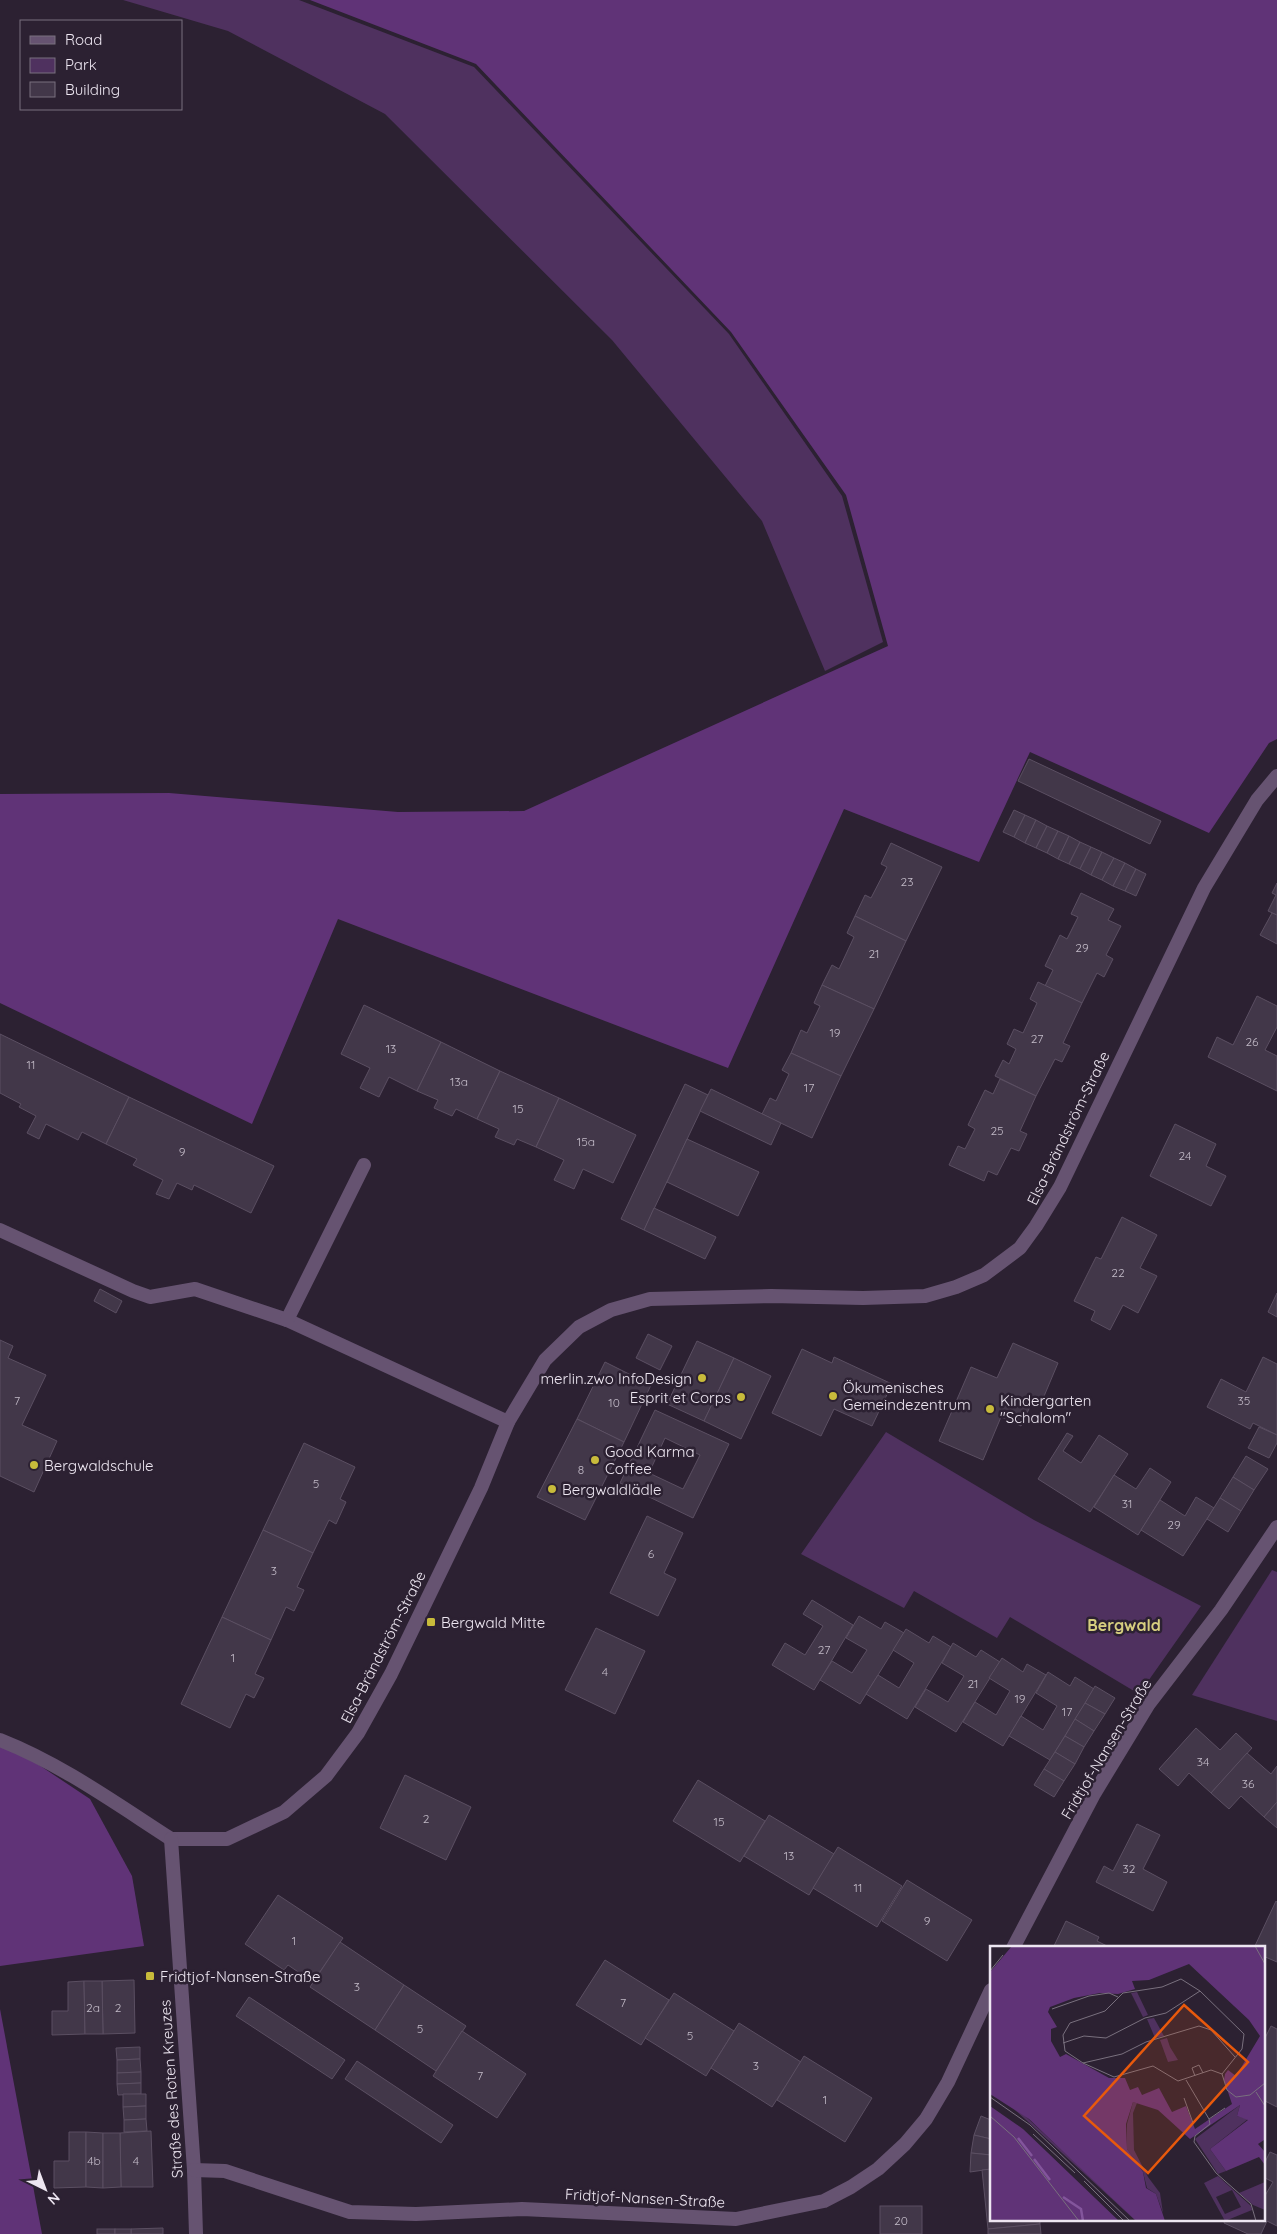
<svg xmlns="http://www.w3.org/2000/svg" width="1277" height="2234" viewBox="0 0 1277 2234" font-family="Quicksand,sans-serif">
<style>
.green{fill:#4f315f}
.forest{fill:#603377}
.building{fill:#423749;stroke:#5b4f62;fill-rule:evenodd}
.lines{fill:none;stroke-linecap:round;stroke-linejoin:round}
.minor{stroke:#665371;stroke-width:14}
.poi-dot{fill:#c8bb3b;stroke:#2c2132;stroke-width:2}
.labels{text-anchor:middle;dominant-baseline:central;stroke-width:5;stroke-linejoin:round;paint-order:stroke}
.number-label{font-size:12px;fill:#c2bac7}
.street-label{font-size:15px;fill:#ede6f1;stroke:#2c2132}
.poi-label{font-size:15px;fill:#ede6f1;stroke:#2c2132;text-anchor:start}
.neighbourhood-label{font-size:16px;font-weight:bold;fill:#d6ce7f;stroke:#2c2132}
.inset-river{fill:none;stroke:#83559c;stroke-width:2.5}
.inset-road{fill:none;stroke:#79707e;stroke-width:1}
.view{fill:#e8590c;fill-opacity:0.15;stroke:#e8590c;stroke-width:2.5}
.inset-edge{fill:none;stroke:#ede6f1;stroke-width:2.5}
</style>
<rect width="100%" height="100%" fill="#2c2132"/>
<g class="green">
<polygon points="123,0 299,0 474,67 729,334 842,496 883,642 825,671 762,521 612,340 385,114 228,31"/>
<polygon points="886,1432 1034,1520 1201,1606 1139,1694 1010,1617 997,1638 914,1591 904,1608 801,1554"/>
<polygon points="1272,1570 1277,1572 1277,1721 1192,1695"/>
</g>
<g class="forest">
<polygon points="310,0 1277,0 1277,739 1269,743 1209,833 1030,752 979,862 844,809 728,1068 338,919 252,1124 0,1003 0,794 169,793 398,812 524,811 888,646 846,495 731,332 476,64"/>
<polygon points="0,1739 90,1799 132,1876 144,1946 0,1966"/>
<polygon points="0,2009 42,2234 0,2234"/>
</g>
<g class="building">
<polygon points="1029,759 1161,821 1150,844 1018,781"/>
<polygon points="1014,810 1025,815 1014,837 1003,832"/>
<polygon points="1025,815 1036,820 1025,843 1014,837"/>
<polygon points="1036,820 1047,826 1036,848 1025,843"/>
<polygon points="1047,826 1058,831 1047,853 1036,848"/>
<polygon points="1058,831 1069,836 1058,859 1047,853"/>
<polygon points="1069,836 1080,842 1069,864 1058,859"/>
<polygon points="1080,842 1091,847 1080,869 1069,864"/>
<polygon points="891,843 942,867 906,941 855,916 865,895 871,898 887,867 881,864"/>
<polygon points="1091,847 1102,852 1091,875 1080,869"/>
<polygon points="1102,852 1114,858 1102,880 1091,875"/>
<polygon points="1114,858 1125,863 1113,886 1102,880"/>
<polygon points="1125,863 1136,869 1125,891 1113,886"/>
<polygon points="1136,869 1146,874 1136,896 1125,891"/>
<polygon points="1277,883 1277,915 1268,911 1276,895 1272,893"/>
<polygon points="1081,893 1114,909 1108,920 1121,926 1106,955 1113,959 1104,977 1097,973 1082,1003 1045,986 1053,970 1045,966 1060,935 1067,939 1078,917 1071,914"/>
<polygon points="1272,913 1277,915 1277,944 1260,935"/>
<polygon points="855,916 906,941 874,1009 822,985 832,965 839,969 854,937 847,933"/>
<polygon points="1038,982 1082,1003 1063,1043 1070,1046 1062,1062 1055,1059 1036,1096 995,1076 1003,1060 1009,1064 1016,1049 1007,1044 1014,1029 1023,1033 1037,1003 1030,999"/>
<polygon points="822,985 874,1009 841,1076 791,1053 801,1030 807,1033 820,1006 814,1003"/>
<polygon points="1257,996 1277,1006 1277,1027 1265,1050 1277,1056 1277,1091 1208,1057 1217,1037 1233,1045"/>
<polygon points="364,1005 441,1042 417,1091 389,1077 379,1097 360,1088 370,1068 341,1054"/>
<polygon points="0,1034 129,1097 106,1144 82,1132 78,1140 46,1124 39,1139 27,1133 36,1116 19,1107 21,1104 0,1093"/>
<polygon points="441,1042 500,1071 477,1119 456,1109 452,1116 434,1108 438,1100 417,1091"/>
<polygon points="791,1053 841,1076 812,1138 762,1114 770,1098 776,1101 789,1074 782,1070"/>
<polygon points="500,1071 559,1098 536,1147 517,1139 514,1145 495,1137 499,1129 477,1119"/>
<polygon points="1000,1079 1036,1096 1020,1131 1027,1134 1019,1151 1011,1148 997,1175 988,1171 984,1181 949,1165 958,1146 965,1149 975,1129 968,1125 985,1090 993,1094"/>
<polygon points="685,1084 708,1095 644,1230 621,1219"/>
<polygon points="711,1089 781,1123 771,1145 700,1111"/>
<polygon points="129,1097 274,1166 251,1213 194,1185 192,1190 177,1183 169,1199 156,1194 163,1180 133,1165 137,1159 106,1144"/>
<polygon points="559,1098 636,1135 613,1183 583,1169 574,1189 554,1180 564,1160 536,1147"/>
<polygon points="1175,1124 1216,1144 1206,1166 1226,1176 1211,1206 1150,1176"/>
<polygon points="687,1139 759,1172 738,1216 667,1182"/>
<polygon points="654,1208 716,1237 705,1259 644,1230"/>
<polygon points="1122,1217 1157,1235 1140,1268 1157,1276 1138,1313 1123,1305 1110,1330 1091,1320 1095,1311 1074,1301 1096,1257 1101,1259"/>
<polygon points="100,1289 122,1301 116,1313 94,1301"/>
<polygon points="1277,1293 1277,1317 1268,1312"/>
<polygon points="648,1334 672,1346 660,1370 636,1358"/>
<polygon points="0,1340 13,1346 8,1358 46,1375 22,1425 57,1441 34,1492 0,1476"/>
<polygon points="697,1341 734,1358 704,1421 667,1404"/>
<polygon points="1013,1343 1058,1363 1042,1401 1034,1398 1021,1426 1001,1417 983,1460 939,1441 971,1367 997,1378"/>
<polygon points="802,1349 832,1363 834,1357 892,1384 872,1426 834,1409 821,1436 772,1413"/>
<polygon points="1263,1357 1277,1364 1277,1435 1253,1423 1250,1429 1207,1407 1221,1379 1246,1392"/>
<polygon points="734,1358 771,1376 741,1439 704,1421"/>
<polygon points="605,1362 651,1385 624,1442 577,1419"/>
<path d="M655,1410L729,1444L693,1518L620,1483ZM665,1438L700,1455L683,1489L649,1473Z"/>
<polygon points="577,1419 624,1442 585,1520 537,1497"/>
<polygon points="1259,1427 1277,1435 1277,1443 1269,1458 1248,1448"/>
<polygon points="1067,1433 1073,1436 1063,1451 1081,1463 1099,1435 1128,1454 1090,1512 1038,1479"/>
<polygon points="304,1443 355,1467 340,1499 346,1502 336,1524 329,1520 313,1553 263,1530"/>
<polygon points="1246,1456 1268,1469 1254,1490 1233,1477"/>
<polygon points="1150,1468 1171,1482 1138,1535 1094,1507 1114,1475 1136,1489"/>
<polygon points="1233,1477 1254,1490 1241,1511 1220,1498"/>
<polygon points="1196,1497 1214,1508 1183,1556 1141,1530 1160,1500 1185,1516"/>
<polygon points="1220,1498 1241,1511 1228,1532 1207,1519"/>
<polygon points="647,1516 683,1533 664,1573 676,1579 658,1616 610,1593"/>
<polygon points="263,1530 313,1553 297,1587 304,1590 294,1611 286,1607 271,1640 222,1617"/>
<polygon points="812,1600 853,1625 814,1690 772,1665 785,1643 805,1655 823,1626 803,1614"/>
<polygon points="859,1616 881,1629 885,1622 904,1633 860,1704 820,1680 832,1661 852,1673 867,1650 846,1638"/>
<polygon points="222,1617 271,1640 255,1674 264,1678 254,1698 246,1694 230,1728 181,1704"/>
<polygon points="596,1628 645,1651 615,1714 565,1690"/>
<polygon points="906,1629 929,1643 933,1636 951,1647 907,1719 866,1694 878,1675 899,1688 914,1663 893,1650"/>
<polygon points="953,1643 976,1657 981,1650 1000,1662 956,1732 915,1707 926,1689 948,1702 964,1676 942,1663"/>
<polygon points="1002,1658 1023,1672 1027,1664 1046,1675 1003,1746 963,1722 975,1702 996,1715 1010,1691 989,1678"/>
<polygon points="1048,1672 1070,1686 1075,1677 1094,1689 1050,1760 1009,1736 1021,1716 1043,1730 1057,1706 1036,1693"/>
<polygon points="1095,1686 1115,1698 1105,1714 1085,1703"/>
<polygon points="1085,1703 1105,1714 1094,1731 1075,1719"/>
<polygon points="1075,1719 1094,1731 1084,1747 1065,1736"/>
<polygon points="1196,1728 1220,1750 1236,1733 1252,1748 1211,1793 1189,1773 1178,1786 1159,1769"/>
<polygon points="1065,1736 1084,1747 1075,1764 1055,1752"/>
<polygon points="1055,1752 1075,1764 1064,1781 1044,1769"/>
<polygon points="1247,1753 1271,1774 1277,1766 1277,1802 1264,1817 1241,1796 1229,1809 1211,1793"/>
<polygon points="1044,1769 1064,1781 1054,1797 1034,1785"/>
<polygon points="405,1775 471,1807 446,1860 380,1828"/>
<polygon points="698,1780 765,1821 740,1862 673,1821"/>
<polygon points="1277,1802 1277,1828 1264,1817"/>
<polygon points="769,1815 834,1854 809,1895 744,1856"/>
<polygon points="1137,1824 1160,1835 1143,1869 1167,1882 1153,1911 1096,1882 1104,1866 1113,1871"/>
<polygon points="838,1847 902,1886 877,1927 813,1888"/>
<polygon points="907,1880 972,1920 947,1961 882,1921"/>
<polygon points="278,1895 343,1938 313,1982 288,1965 284,1970 245,1944"/>
<polygon points="1276,1901 1277,1902 1277,1962 1263,1956 1263,1948 1254,1948"/>
<polygon points="1066,1921 1099,1937 1097,1941 1111,1948 1053,1948"/>
<polygon points="340,1942 404,1985 375,2030 310,1987"/>
<polygon points="605,1960 669,2000 641,2045 576,2005"/>
<polygon points="134,1980 135,2033 103,2034 102,1981"/>
<polygon points="84,1981 85,2034 52,2035 52,2011 68,2011 68,1982"/>
<polygon points="84,1981 102,1981 103,2034 85,2034"/>
<polygon points="404,1985 466,2026 436,2071 375,2030"/>
<polygon points="674,1993 734,2031 706,2076 645,2038"/>
<polygon points="249,1997 345,2060 332,2079 236,2016"/>
<polygon points="739,2023 801,2062 772,2107 711,2068"/>
<polygon points="1271,2026 1277,2029 1277,2107 1263,2100 1263,2042"/>
<polygon points="462,2031 526,2074 497,2118 433,2076"/>
<polygon points="140,2047 140,2059 117,2060 116,2048"/>
<polygon points="804,2056 872,2098 845,2142 777,2100"/>
<polygon points="140,2059 141,2072 117,2073 117,2060"/>
<polygon points="357,2061 453,2125 441,2143 345,2079"/>
<polygon points="141,2072 141,2083 117,2084 117,2073"/>
<polygon points="141,2083 141,2094 118,2095 117,2084"/>
<polygon points="123,2094 146,2094 146,2106 123,2107"/>
<polygon points="146,2106 146,2119 124,2120 123,2107"/>
<polygon points="981,2116 991,2120 991,2139 974,2135"/>
<polygon points="146,2119 147,2131 124,2132 124,2120"/>
<polygon points="151,2131 153,2187 121,2187 120,2133"/>
<polygon points="69,2132 86,2132 86,2187 54,2188 54,2161 69,2161"/>
<polygon points="86,2132 103,2133 103,2188 86,2187"/>
<polygon points="103,2133 120,2133 121,2187 103,2188"/>
<polygon points="974,2135 991,2139 991,2155 971,2153"/>
<polygon points="1270,2152 1277,2155 1277,2226 1267,2221 1261,2234 1248,2234 1224,2223 1225,2220 1263,2220 1263,2199 1273,2182 1263,2177 1263,2166"/>
<polygon points="971,2153 991,2155 991,2169 970,2172"/>
<polygon points="991,2169 991,2220 1040,2220 1040,2224 988,2229 982,2170"/>
<rect x="880" y="2206" width="42" height="28"/>
<polygon points="1040,2224 1041,2234 988,2234 988,2229"/>
<polygon points="163,2228 163,2234 131,2234 131,2229"/>
<rect x="97" y="2229" width="18" height="5"/>
<rect x="115" y="2229" width="16" height="5"/>
</g>
<g class="lines">
<g class="minor">
<polyline points="0,1230 133,1291 150,1297 195,1289 287,1320 508,1422"/>
<polyline points="287,1320 364,1165"/>
<path d="M0,1740C61,1764 115,1803 171,1839"/>
<polyline points="171,1839 227,1839 284,1812 326,1776 358,1733 391,1674 481,1488 508,1422 545,1360 579,1327 611,1310 650,1299 771,1296 863,1298 925,1296 956,1287 984,1275 1020,1248 1036,1226 1060,1187 1204,888 1257,800 1277,776"/>
<polyline points="171,1839 194,2170 196,2234"/>
<polyline points="1013,1948 1094,1794 1148,1705 1221,1610 1277,1527"/>
<polyline points="194,2170 225,2171 350,2212 416,2214 522,2209 736,2219 824,2201 851,2187 878,2169 905,2144 926,2119 948,2082 991,1990"/>
</g>
</g>
<g class="poi-dot">
<circle cx="702" cy="1378" r="5"/>
<circle cx="833" cy="1396" r="5"/>
<circle cx="741" cy="1397" r="5"/>
<circle cx="990" cy="1409" r="5"/>
<circle cx="595" cy="1460" r="5"/>
<circle cx="34" cy="1465" r="5"/>
<circle cx="552" cy="1489" r="5"/>
<rect x="426" y="1617" width="10" height="10" rx="2.5"/>
<rect x="145" y="1971" width="10" height="10" rx="2.5"/>
</g>
<g class="labels">
<g class="number-label">
<text x="907" y="881">23</text>
<text x="1082" y="947">29</text>
<text x="874" y="953">21</text>
<text x="835" y="1032">19</text>
<text x="1037" y="1038">27</text>
<text x="1252" y="1041">26</text>
<text x="391" y="1048">13</text>
<text x="31" y="1064">11</text>
<text x="459" y="1081">13a</text>
<text x="809" y="1087">17</text>
<text x="518" y="1108">15</text>
<text x="997" y="1130">25</text>
<text x="586" y="1141">15a</text>
<text x="182" y="1151">9</text>
<text x="1185" y="1155">24</text>
<text x="1118" y="1272">22</text>
<text x="17" y="1400">7</text>
<text x="1244" y="1400">35</text>
<text x="614" y="1402">10</text>
<text x="581" y="1469">8</text>
<text x="316" y="1483">5</text>
<text x="1127" y="1503">31</text>
<text x="1174" y="1524">29</text>
<text x="651" y="1553">6</text>
<text x="274" y="1570">3</text>
<text x="824" y="1649">27</text>
<text x="233" y="1657">1</text>
<text x="605" y="1671">4</text>
<text x="973" y="1683">21</text>
<text x="1020" y="1698">19</text>
<text x="1067" y="1711">17</text>
<text x="1203" y="1761">34</text>
<text x="1248" y="1783">36</text>
<text x="426" y="1818">2</text>
<text x="719" y="1821">15</text>
<text x="789" y="1855">13</text>
<text x="1129" y="1868">32</text>
<text x="858" y="1887">11</text>
<text x="927" y="1920">9</text>
<text x="294" y="1940">1</text>
<text x="357" y="1986">3</text>
<text x="623" y="2002">7</text>
<text x="93" y="2007">2a</text>
<text x="118" y="2007">2</text>
<text x="420" y="2028">5</text>
<text x="690" y="2035">5</text>
<text x="756" y="2065">3</text>
<text x="480" y="2075">7</text>
<text x="825" y="2099">1</text>
<text x="94" y="2160">4b</text>
<text x="136" y="2160">4</text>
<text x="901" y="2220">20</text>
</g>
<g class="street-label">
<text transform="translate(1068 1128) rotate(-64)">Elsa-Brändström-Straße</text>
<text transform="translate(383 1647) rotate(-63)">Elsa-Brändström-Straße</text>
<text transform="translate(1106 1749) rotate(-59)">Fridtjof-Nansen-Straße</text>
<text transform="translate(171 2089) rotate(-94)">Straße des Roten Kreuzes</text>
<text transform="translate(645 2198) rotate(3)">Fridtjof-Nansen-Straße</text>
</g>
<g class="poi-label">
<text x="692" y="1378" text-anchor="end">merlin.zwo InfoDesign</text>
<text x="843" y="1387">Ökumenisches<tspan x="843" dy="17">Gemeindezentrum</tspan></text>
<text x="731" y="1397" text-anchor="end">Esprit et Corps</text>
<text x="1000" y="1400">Kindergarten<tspan x="1000" dy="17">"Schalom"</tspan></text>
<text x="605" y="1451">Good Karma<tspan x="605" dy="17">Coffee</tspan></text>
<text x="44" y="1465">Bergwaldschule</text>
<text x="562" y="1489">Bergwaldlädle</text>
<text x="441" y="1622">Bergwald Mitte</text>
<text x="160" y="1976">Fridtjof-Nansen-Straße</text>
</g>
<g class="neighbourhood-label">
<text x="1124" y="1625">Bergwald</text>
</g>
</g>
<g transform="translate(990 1946)">
<rect width="275" height="275" fill="#2c2132"/>
<path d="M147,46L158,69L153,71L141,47ZM164,72L174,90L165,92L157,73ZM177,92L180,101L188,114L178,116L170,94ZM143,156L147,157L143,167L144,204L158,231L170,247L173,267L166,248L157,242L153,226L137,203V178ZM250,159L247,170L258,173L220,203L236,225L228,228L205,193ZM24,163L34,169L48,182L115,244L146,275ZM228,230L261,260L262,264L235,275L214,237ZM242,244L251,261L235,268L226,251ZM275,236V264L263,259L249,247Z" fill="#4f315f" fill-rule="evenodd"/>
<path d="M22,0H275V199L274,194L268,198L275,206V219L269,211L236,225L220,203L258,174L247,170L250,159L200,193L168,164L143,156L136,178L137,203L153,226L156,242L166,248L175,275H146L39,173L0,148V26ZM199,18L259,74L270,90L246,130L238,124L235,128L234,134L242,158L205,183L196,160L182,166L169,142L152,149L148,141L140,144L135,132H119L76,108L70,111L61,95V83L67,81L58,66L60,61L84,52L110,47L128,48L145,43L142,35L159,34ZM0,160L33,183L129,275H0Z" fill="#603377" fill-rule="evenodd"/>
<path class="inset-river" d="M28,192L42,210M44,213L60,234M73,251L91,263L93,275"/>
<path class="inset-road" d="M265,0L275,18M0,25L13,9M191,33L210,45L254,88L252,103L232,128L221,124L188,135L163,120L124,131L93,117L75,105L73,89L80,77L115,65L133,47L172,41ZM62,63L99,50L119,47L128,51M73,97L94,90L116,92L155,72L176,67L210,45M93,117L132,108L156,96L209,80L221,84L245,111M232,128L237,144L246,151L260,149L275,137M205,130L202,122L209,119L213,127M196,134L219,173M266,146L275,160M0,151L40,179L140,275M194,152L203,177M0,170L24,191L89,275M219,173L220,178L205,190L204,196L226,227L261,258L266,275M219,173L235,162M43,188L85,227M94,235L134,275"/>
<path class="view" d="M194,59L258,116L158,227L94,170Z"/>
<rect width="275" height="275" class="inset-edge"/>
</g>
<rect x="20" y="20" width="162" height="90" fill="#2c2132" stroke="#79707e"/>
<rect x="30" y="36" width="25" height="8" fill="#665371" stroke="#79707e"/>
<text x="65" y="45" font-size="15" fill="#ede6f1">Road</text>
<rect x="30" y="58" width="25" height="15" fill="#4f315f" stroke="#79707e"/>
<text x="65" y="70" font-size="15" fill="#ede6f1">Park</text>
<rect x="30" y="82" width="25" height="15" fill="#423749" stroke="#79707e"/>
<text x="65" y="95" font-size="15" fill="#ede6f1">Building</text>
<g transform="translate(45 2189) rotate(138)" stroke="#2c2132" stroke-width="4" paint-order="stroke">
<path d="M0-4L9 19L0 12L-9 19Z" fill="#ede6f1"/>
<text y="-8" font-size="14" font-weight="bold" text-anchor="middle" fill="#ede6f1">N</text>
</g>
</svg>
